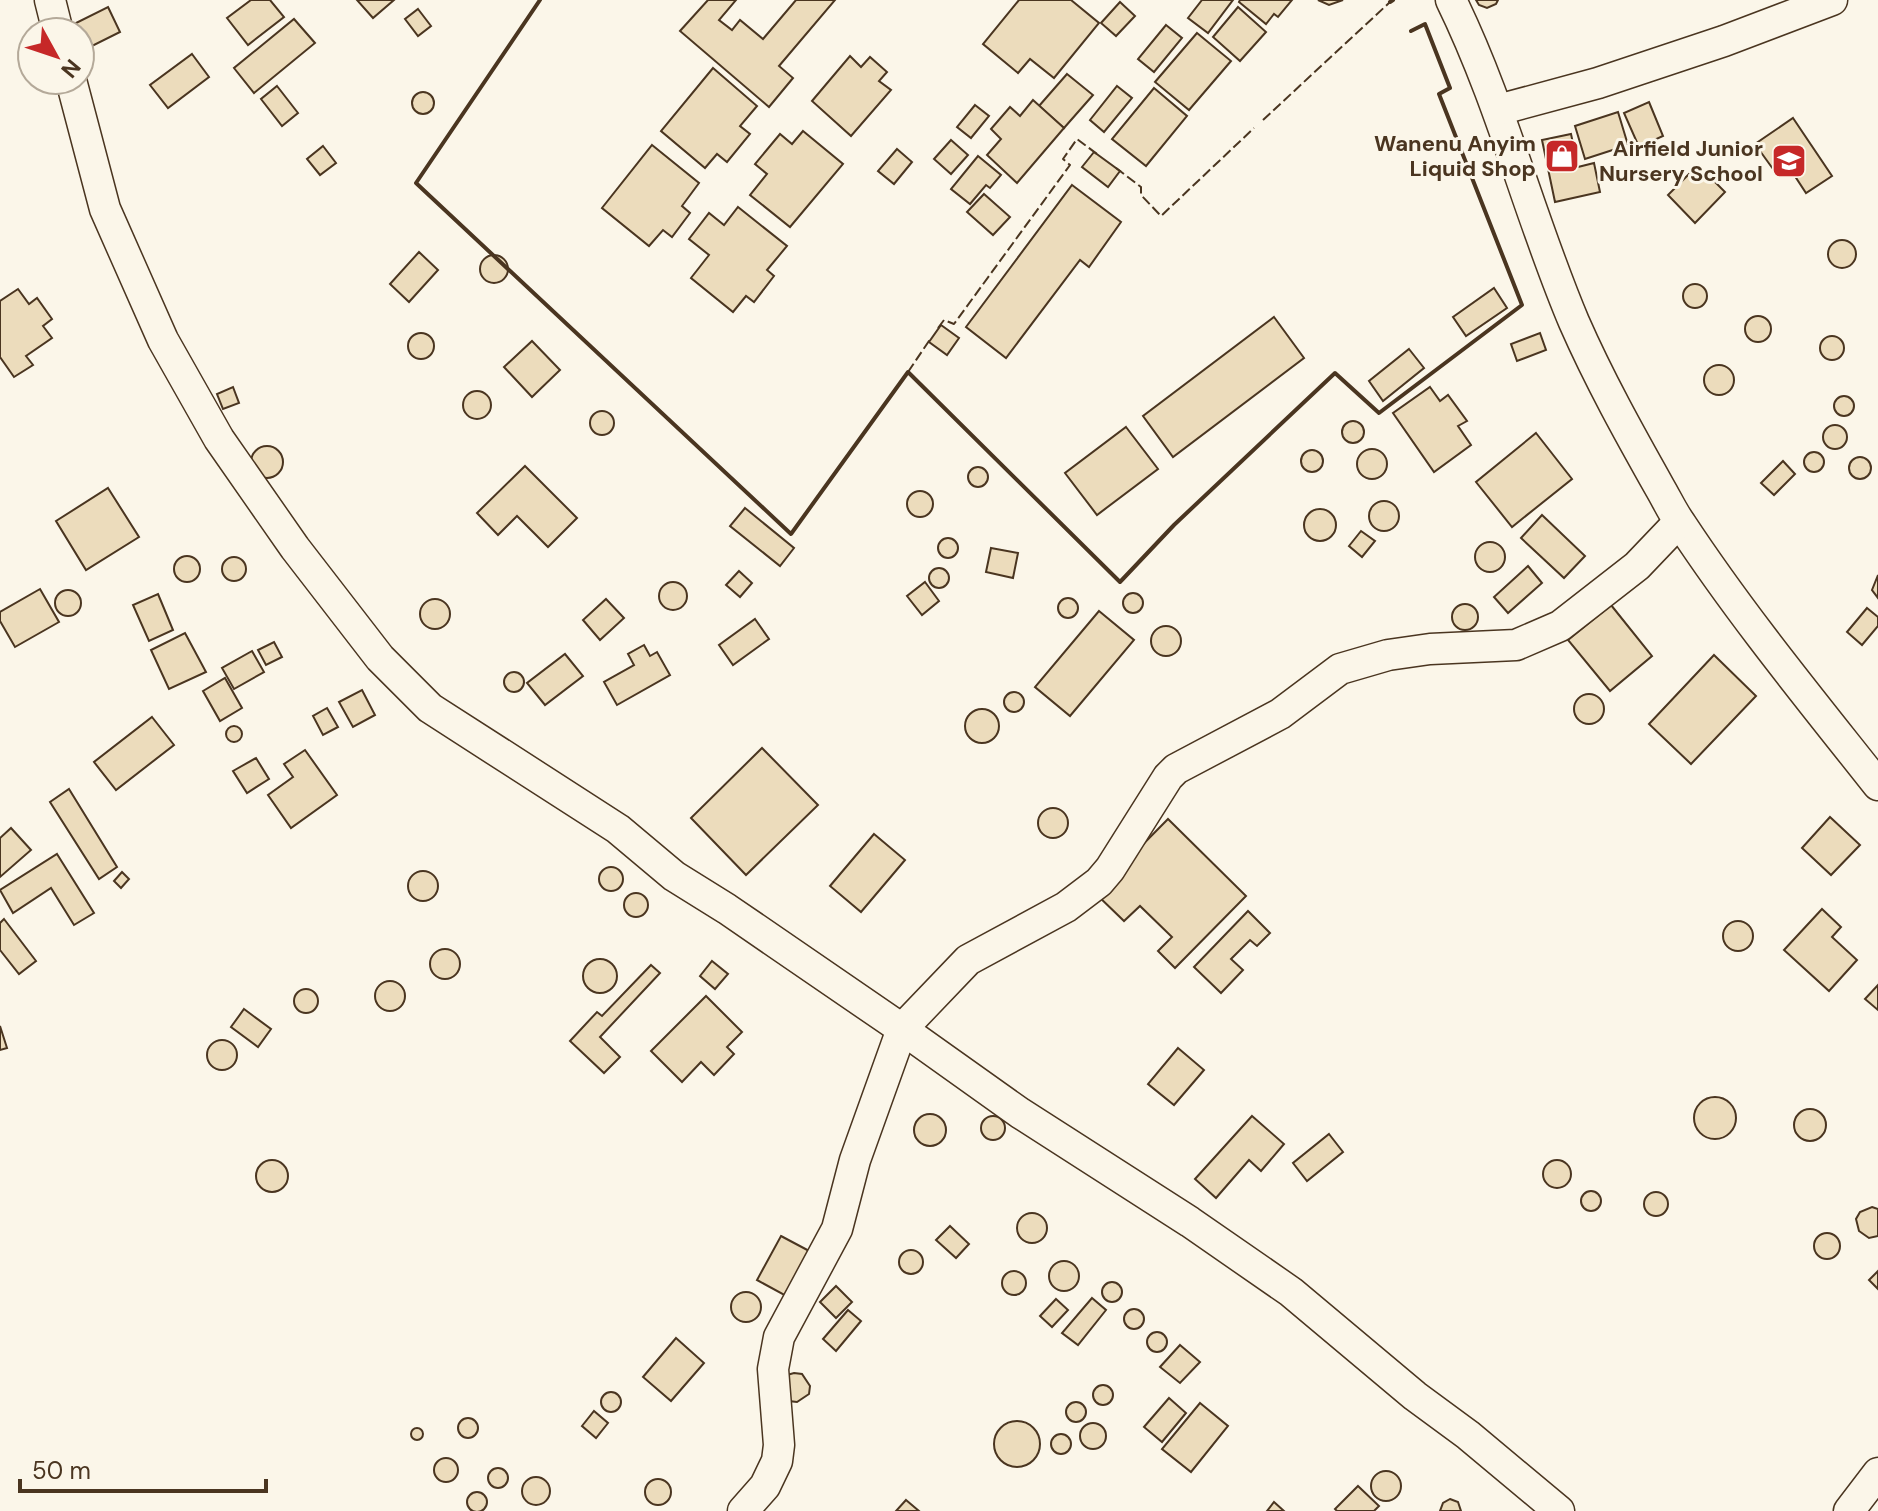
<svg xmlns="http://www.w3.org/2000/svg" width="1878" height="1511" viewBox="0 0 1878 1511" font-family="'DM Sans',sans-serif">
<style>
.building{fill:#ecdcbc;stroke:#4a3520;stroke-width:2}
.lines{fill:none;stroke-linecap:round;stroke-linejoin:round}
.street-casing{stroke:#4a3520;stroke-width:33}
.street{stroke:#fbf6e9;stroke-width:30}
.fence{stroke:#4a3520;stroke-width:2;stroke-dasharray:10 4;stroke-linecap:butt}
.wall{stroke:#4a3520;stroke-width:4}
.labels{text-anchor:middle;dominant-baseline:central;stroke-width:6;stroke-linejoin:round;paint-order:stroke}
.poi-label{font-size:22px;font-weight:bold;fill:#4a3520;stroke:#fbf6e9;text-anchor:end}
</style>
<rect width="100%" height="100%" fill="#fbf6e9"/>
<g class="building">
<polygon points="251,0 270,0 284,17 248,45 227,18"/>
<polygon points="357,0 394,0 373,18"/>
<polygon points="708,0 736,0 719,20 732,30 740,20 763,39 796,0 835,0 779,66 793,78 769,107 680,31"/>
<polygon points="1019,0 1071,0 1099,23 1054,78 1030,59 1018,73 983,44"/>
<polygon points="1202,0 1233,0 1208,33 1188,18"/>
<polygon points="1240,0 1292,0 1278,17 1274,14 1266,24 1239,2"/>
<polygon points="1318,0 1343,0 1329,5"/>
<polygon points="1476,0 1498,0 1496,4 1487,8 1479,5"/>
<polygon points="1120,2 1135,16 1116,36 1101,23"/>
<polygon points="108,7 120,32 82,51 80,32 73,32 70,26"/>
<polygon points="1238,7 1266,32 1240,61 1213,37"/>
<polygon points="418,9 431,26 418,36 405,19"/>
<polygon points="294,19 315,43 254,93 234,68"/>
<polygon points="1166,25 1182,38 1154,72 1138,59"/>
<polygon points="1197,33 1231,61 1189,110 1155,82"/>
<polygon points="192,54 209,77 168,108 150,85"/>
<polygon points="850,56 861,67 870,57 887,72 879,81 891,90 851,136 812,101"/>
<polygon points="713,68 757,106 740,126 750,134 727,162 717,154 705,168 661,131"/>
<polygon points="1067,74 1093,95 1064,128 1039,106"/>
<polygon points="277,86 298,113 282,126 261,99"/>
<polygon points="1117,86 1132,98 1104,132 1090,120"/>
<polygon points="1154,88 1187,116 1146,166 1112,139"/>
<circle cx="423" cy="103" r="11"/>
<polygon points="1033,100 1064,128 1017,183 987,155 1001,139 991,129 1010,107 1020,116"/>
<polygon points="1649,102 1663,136 1639,147 1624,113"/>
<polygon points="975,105 989,116 971,138 957,127"/>
<polygon points="1618,112 1628,145 1585,159 1575,126"/>
<polygon points="1793,118 1832,176 1806,193 1785,161 1773,169 1755,144"/>
<polygon points="803,131 843,164 790,227 750,195 767,174 755,164 780,134 792,144"/>
<polygon points="1571,134 1578,167 1594,163 1600,192 1555,202 1542,140"/>
<polygon points="951,140 968,155 951,174 934,159"/>
<polygon points="652,145 699,183 682,206 690,213 672,237 663,230 649,246 602,208"/>
<polygon points="323,146 336,163 320,175 307,159"/>
<polygon points="897,149 912,162 894,184 878,171"/>
<polygon points="1094,152 1120,171 1108,187 1082,167"/>
<polygon points="978,156 1001,175 990,188 986,185 970,204 951,189"/>
<polygon points="1698,165 1725,192 1695,223 1668,195"/>
<polygon points="1072,185 1121,222 1089,267 1080,260 1006,358 966,327"/>
<polygon points="984,194 1010,217 993,235 967,212"/>
<polygon points="738,207 787,246 767,270 774,276 754,302 746,296 733,312 691,278 709,255 689,239 709,213 724,225"/>
<circle cx="1842" cy="254" r="14"/>
<polygon points="419,252 438,270 409,302 390,284"/>
<circle cx="494" cy="269" r="14"/>
<circle cx="1695" cy="296" r="12"/>
<polygon points="1494,288 1507,308 1466,336 1453,317"/>
<polygon points="18,289 29,304 37,298 52,319 43,326 52,338 26,356 33,365 14,377 0,357 0,301"/>
<circle cx="1758" cy="329" r="13"/>
<polygon points="1274,317 1304,358 1173,457 1143,416"/>
<polygon points="941,325 959,338 947,355 929,342"/>
<polygon points="1540,333 1546,350 1517,361 1511,344"/>
<circle cx="421" cy="346" r="13"/>
<circle cx="1832" cy="348" r="12"/>
<polygon points="532,341 560,370 532,397 504,367"/>
<polygon points="1409,349 1424,368 1383,401 1369,381"/>
<circle cx="1719" cy="380" r="15"/>
<polygon points="233,387 239,403 223,409 217,394"/>
<polygon points="1430,387 1440,401 1448,395 1467,421 1458,426 1471,445 1434,472 1393,413"/>
<circle cx="477" cy="405" r="14"/>
<circle cx="1844" cy="406" r="10"/>
<circle cx="602" cy="423" r="12"/>
<circle cx="1353" cy="432" r="11"/>
<circle cx="1835" cy="437" r="12"/>
<polygon points="1126,427 1158,469 1097,515 1065,473"/>
<polygon points="1536,433 1572,479 1512,527 1476,482"/>
<circle cx="267" cy="462" r="16"/>
<circle cx="1372" cy="464" r="15"/>
<circle cx="1312" cy="461" r="11"/>
<circle cx="1814" cy="462" r="10"/>
<circle cx="1860" cy="468" r="11"/>
<polygon points="1783,461 1795,474 1774,495 1761,483"/>
<polygon points="525,466 577,518 548,547 517,516 498,535 477,513"/>
<circle cx="978" cy="477" r="10"/>
<polygon points="108,488 139,537 86,570 56,521"/>
<circle cx="920" cy="504" r="13"/>
<circle cx="1384" cy="516" r="15"/>
<polygon points="745,508 794,548 780,566 730,526"/>
<circle cx="1320" cy="525" r="16"/>
<polygon points="1542,515 1585,556 1564,578 1521,538"/>
<polygon points="1361,531 1375,541 1362,557 1349,546"/>
<circle cx="948" cy="548" r="10"/>
<circle cx="1490" cy="557" r="15"/>
<polygon points="991,548 1018,553 1013,578 986,572"/>
<circle cx="187" cy="569" r="13"/>
<circle cx="234" cy="569" r="12"/>
<polygon points="1528,566 1542,583 1508,613 1494,597"/>
<circle cx="939" cy="578" r="10"/>
<polygon points="739,571 752,583 740,597 726,585"/>
<polygon points="1878,575 1878,598 1872,590"/>
<circle cx="673" cy="596" r="14"/>
<polygon points="925,582 939,601 922,615 907,596"/>
<polygon points="40,589 59,622 15,647 0,621 0,612"/>
<circle cx="68" cy="603" r="13"/>
<circle cx="1133" cy="603" r="10"/>
<polygon points="158,594 173,630 149,641 133,605"/>
<circle cx="1068" cy="608" r="10"/>
<circle cx="435" cy="614" r="15"/>
<polygon points="606,599 624,618 600,640 583,620"/>
<circle cx="1465" cy="617" r="13"/>
<polygon points="1611,605 1652,656 1610,691 1568,640"/>
<polygon points="1867,608 1878,617 1878,626 1862,645 1847,632"/>
<polygon points="1099,611 1134,640 1070,716 1035,687"/>
<polygon points="755,619 769,639 733,665 719,645"/>
<circle cx="1166" cy="641" r="15"/>
<polygon points="185,633 206,672 169,689 151,650"/>
<polygon points="274,642 282,657 266,665 258,650"/>
<polygon points="644,645 650,656 657,652 670,675 617,705 604,682 634,665 628,654"/>
<polygon points="252,651 264,672 234,689 222,668"/>
<polygon points="565,654 583,676 545,705 527,683"/>
<polygon points="1714,655 1756,696 1691,764 1649,724"/>
<circle cx="514" cy="682" r="10"/>
<polygon points="225,678 242,708 220,721 203,691"/>
<polygon points="362,690 375,715 353,727 339,702"/>
<circle cx="1014" cy="702" r="10"/>
<circle cx="1589" cy="709" r="15"/>
<polygon points="327,708 338,727 323,735 313,716"/>
<circle cx="982" cy="726" r="17"/>
<polygon points="152,717 174,745 116,790 94,762"/>
<circle cx="234" cy="734" r="8"/>
<polygon points="762,748 818,805 746,875 691,818"/>
<polygon points="305,750 337,795 291,828 268,795 293,777 284,764"/>
<polygon points="256,758 269,779 247,793 233,771"/>
<polygon points="69,789 117,867 99,879 50,802"/>
<circle cx="1053" cy="823" r="15"/>
<polygon points="1830,817 1860,845 1831,875 1802,848"/>
<polygon points="1168,819 1246,896 1175,968 1158,951 1172,937 1140,906 1124,921 1095,893"/>
<polygon points="11,828 31,850 0,877 0,838"/>
<polygon points="874,834 905,860 861,912 830,886"/>
<polygon points="57,854 94,913 74,925 51,888 13,913 0,890"/>
<circle cx="611" cy="879" r="12"/>
<circle cx="423" cy="886" r="15"/>
<polygon points="122,872 129,879 121,888 114,881"/>
<circle cx="636" cy="905" r="12"/>
<polygon points="1822,909 1841,927 1832,937 1857,960 1829,991 1784,950"/>
<polygon points="1248,911 1270,933 1257,946 1250,940 1231,959 1243,970 1221,993 1194,967"/>
<polygon points="4,919 36,961 19,974 0,950 0,923"/>
<circle cx="1738" cy="936" r="15"/>
<circle cx="445" cy="964" r="15"/>
<circle cx="600" cy="976" r="17"/>
<polygon points="712,961 728,974 715,989 700,976"/>
<polygon points="651,965 660,973 600,1037 620,1057 604,1073 570,1041 597,1012 602,1016"/>
<circle cx="390" cy="996" r="15"/>
<polygon points="1878,985 1878,1010 1865,999"/>
<circle cx="306" cy="1001" r="12"/>
<polygon points="706,996 742,1032 727,1047 734,1054 714,1075 701,1062 682,1082 651,1051"/>
<polygon points="244,1009 271,1029 258,1047 231,1027"/>
<polygon points="0,1026 7,1048 0,1050"/>
<circle cx="222" cy="1055" r="15"/>
<polygon points="1178,1048 1204,1070 1174,1105 1148,1084"/>
<circle cx="1715" cy="1118" r="21"/>
<circle cx="1810" cy="1125" r="16"/>
<circle cx="930" cy="1130" r="16"/>
<circle cx="993" cy="1128" r="12"/>
<polygon points="1252,1116 1284,1144 1261,1171 1249,1160 1216,1198 1195,1179"/>
<polygon points="1329,1134 1343,1152 1307,1181 1293,1163"/>
<circle cx="1557" cy="1174" r="14"/>
<circle cx="272" cy="1176" r="16"/>
<circle cx="1591" cy="1201" r="10"/>
<circle cx="1656" cy="1204" r="12"/>
<polygon points="1872,1207 1878,1209 1878,1236 1869,1238 1859,1231 1856,1219 1860,1212"/>
<circle cx="1032" cy="1228" r="15"/>
<polygon points="950,1226 969,1244 956,1258 936,1240"/>
<circle cx="1827" cy="1246" r="13"/>
<polygon points="781,1236 813,1253 788,1297 757,1280"/>
<circle cx="911" cy="1262" r="12"/>
<circle cx="1064" cy="1276" r="15"/>
<circle cx="1014" cy="1283" r="12"/>
<polygon points="1878,1271 1878,1289 1869,1280"/>
<circle cx="1112" cy="1292" r="10"/>
<polygon points="836,1286 852,1302 836,1318 820,1302"/>
<circle cx="746" cy="1307" r="15"/>
<polygon points="1092,1298 1106,1310 1078,1345 1062,1333"/>
<polygon points="1056,1299 1068,1310 1052,1327 1040,1316"/>
<circle cx="1134" cy="1319" r="10"/>
<polygon points="848,1310 861,1321 836,1351 823,1339"/>
<circle cx="1157" cy="1342" r="10"/>
<polygon points="676,1338 704,1363 671,1401 643,1377"/>
<polygon points="1180,1345 1200,1362 1180,1383 1160,1367"/>
<polygon points="794,1373 802,1374 810,1386 809,1394 797,1402 789,1401 787,1375"/>
<circle cx="1103" cy="1395" r="10"/>
<circle cx="611" cy="1402" r="10"/>
<polygon points="1169,1398 1186,1413 1162,1442 1144,1427"/>
<circle cx="1076" cy="1412" r="10"/>
<polygon points="1200,1403 1228,1426 1191,1472 1162,1449"/>
<polygon points="594,1411 608,1423 596,1438 582,1426"/>
<circle cx="468" cy="1428" r="10"/>
<circle cx="1017" cy="1444" r="23"/>
<circle cx="1093" cy="1436" r="13"/>
<circle cx="417" cy="1434" r="6"/>
<circle cx="1061" cy="1444" r="10"/>
<circle cx="446" cy="1470" r="12"/>
<circle cx="498" cy="1478" r="10"/>
<circle cx="1386" cy="1486" r="15"/>
<circle cx="536" cy="1491" r="14"/>
<circle cx="658" cy="1492" r="13"/>
<polygon points="1358,1486 1379,1506 1374,1511 1337,1511 1335,1509"/>
<circle cx="477" cy="1502" r="10"/>
<polygon points="1450,1499 1458,1502 1461,1511 1440,1511 1443,1503"/>
<polygon points="906,1500 919,1511 896,1511"/>
<polygon points="1274,1502 1284,1511 1267,1511"/>
</g>
<g class="lines">
<g class="street-casing">
<g id="street">
<polyline points="50,0 58,32"/>
<path d="M1451,0C1502,104 1529,216 1574,322C1599,379 1629,433 1660,488C1667,500 1673,513 1681,524C1741,615 1810,699 1878,785"/>
<polyline points="71,80 105,209 163,340 219,439 295,548 380,658 430,708 618,829 674,876 727,909 902,1029 1020,1113 1190,1222 1291,1292 1415,1396 1468,1435 1559,1511"/>
<polyline points="1498,110 1598,83 1724,41 1832,0"/>
<polyline points="743,1511 765,1486 777,1461 779,1445 773,1369 779,1337 837,1229 855,1160 902,1029 968,960 1066,907 1099,882 1110,869 1168,777 1176,769 1280,714 1340,669 1388,655 1430,649 1516,645 1560,626 1637,566 1679,522"/>
<polyline points="1849,1511 1878,1473"/>
</g>
</g>
<use href="#street" class="street"/>
<g class="fence">
<polyline points="1263,120 1390,2"/>
<polyline points="1116,168 1141,187 1141,195 1161,216 1254,128"/>
<polyline points="938,328 944,320 954,324 1070,165 1063,159 1077,139 1097,154"/>
<polyline points="908,372 931,338"/>
</g>
<g class="wall">
<polyline points="540,0 416,183 791,534 908,372 1120,582 1174,525 1335,373 1379,413 1522,305 1439,94 1450,88 1425,24 1411,31"/>
<polyline points="1390,2 1393,0"/>
</g>
</g>
<defs>
<g id="shop-square" transform="scale(1.8)"><rect x="-9" y="-9" width="18" height="18" rx="4" fill="#c62828" stroke="#fbf6e9"/><path d="M-5-2.5h2.3a2.7 3.5 0 0 1 5.4 0H5L5.5 6h-11ZM-1.5-2.5h3a1.5 2.3 0 0 0-3 0Z" fill="#fff"/></g>
<g id="school-square" transform="scale(1.8)"><rect x="-9" y="-9" width="18" height="18" rx="4" fill="#c62828" stroke="#fbf6e9"/><path d="M0-5L7-2L0 1L-7-2ZM-4 1L0 2.5L4 1V4Q0 6-4 4Z" fill="#fff"/></g>
</defs>
<g fill-rule="evenodd">
<use href="#shop-square" x="1562" y="156"/>
<use href="#school-square" x="1789" y="161"/>
</g>
<g class="labels">
<g class="poi-label">
<text x="1536" y="143">Wanenu Anyim<tspan x="1536" dy="25">Liquid Shop</tspan></text>
<text x="1763" y="148">Airfield Junior<tspan x="1763" dy="25">Nursery School</tspan></text>
</g>
</g>
<g transform="translate(56 56) rotate(130)"><circle r="38" fill="#fbf6e9" stroke="#b4a999" stroke-width="2"/>
<path d="M0-6L14 30L0 20L-14 30Z" fill="#c62828"/>
<text y="-12" font-size="22" font-weight="bold" text-anchor="middle" fill="#4a3520">N</text>
</g>
<path d="M20 1479v12h246v-12" fill="none" stroke="#4a3520" stroke-width="4"/>
<text x="32" y="1479" font-size="24" fill="#4a3520" stroke="#fbf6e9" stroke-width="6" paint-order="stroke">50 m</text>
</svg>
